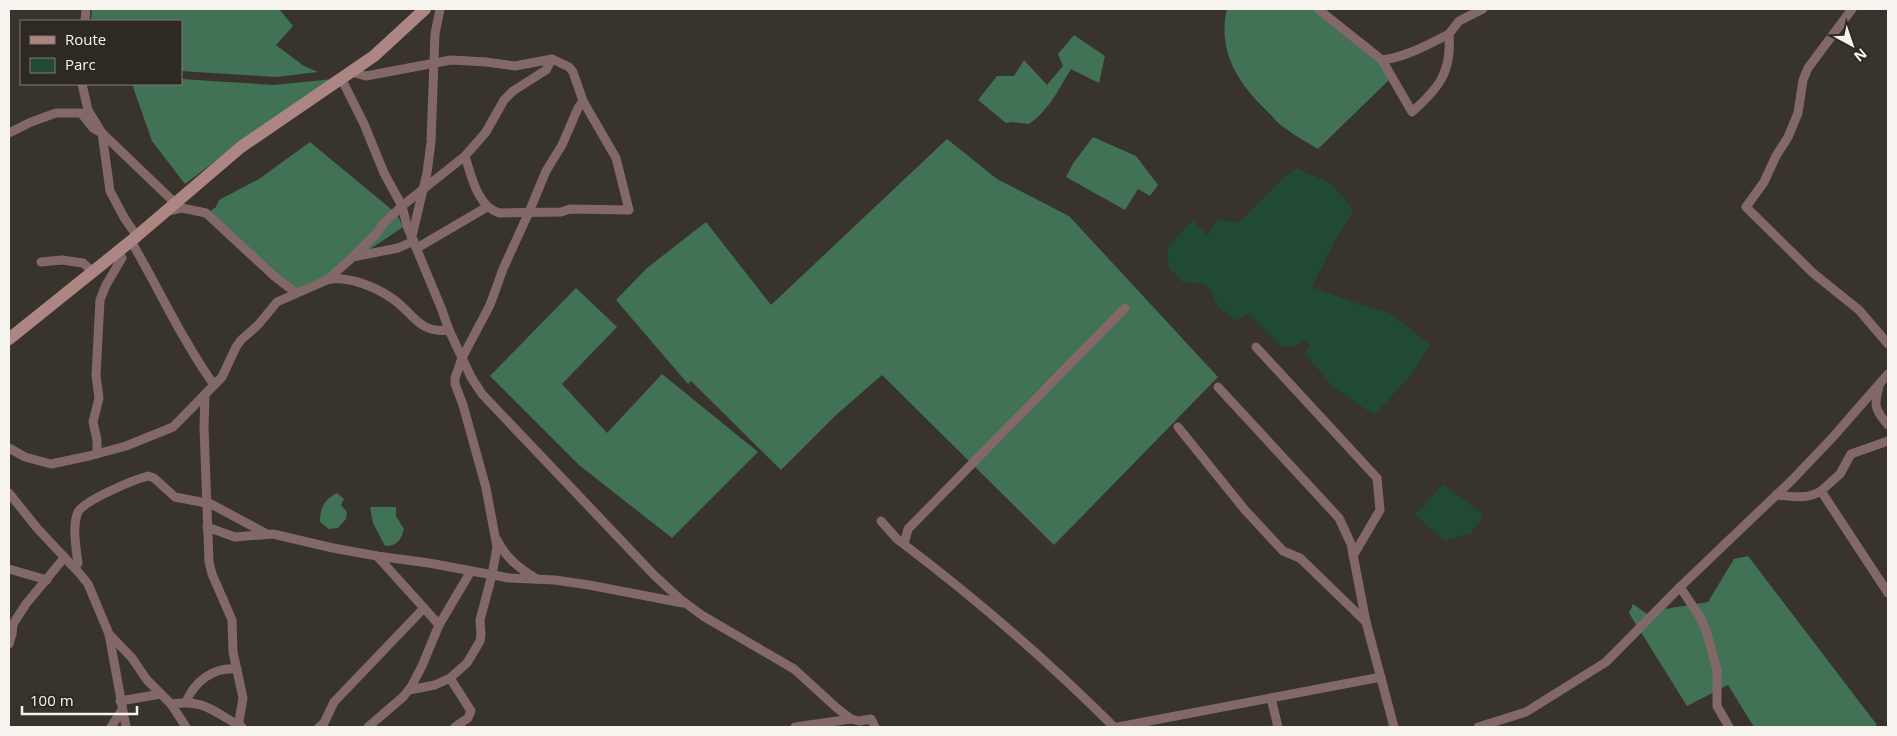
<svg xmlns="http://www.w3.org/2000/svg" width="1897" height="736" viewBox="0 0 1897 736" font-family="'Open Sans',sans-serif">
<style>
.green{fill:#204a32}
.forest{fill:#417255}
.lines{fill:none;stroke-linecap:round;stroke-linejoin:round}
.street{stroke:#826968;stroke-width:9}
.secondary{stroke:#ad8684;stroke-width:12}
</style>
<rect width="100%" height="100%" fill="#38332c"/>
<g class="green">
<polygon points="1296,168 1330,183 1354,210 1334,243 1312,287 1352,302 1390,313 1430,345 1413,373 1374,415 1334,388 1304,353 1311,346 1304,339 1294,347 1282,347 1248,313 1237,321 1218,307 1212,293 1204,284 1182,282 1169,268 1167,248 1193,220 1207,235 1217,220 1240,222 1285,176"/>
<polygon points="1443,484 1484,515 1471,533 1445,541 1415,515"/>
</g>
<g class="forest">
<polygon points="92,9 279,9 293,26 276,45 304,66 318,72 277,77 181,71 181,21 91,21"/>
<path d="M1227,9H1315L1380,64L1390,79L1318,149C1307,142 1295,136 1285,128C1278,124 1273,117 1268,112C1238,84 1217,51 1227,9Z"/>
<path d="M1074,35L1105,56L1099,83L1071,69C1058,90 1050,109 1029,124L1013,122L1006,123L978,100L997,76H1014L1024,60L1047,85L1063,66L1058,54Z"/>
<polygon points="181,79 274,85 333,79 242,141 185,184 152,141 132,84 181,84"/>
<polygon points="1093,137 1136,156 1158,185 1150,196 1138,189 1125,210 1066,177 1074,162"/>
<polygon points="947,139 997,179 1069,216 1218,377 1054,545 882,375 836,415 781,470 691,381 688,384 616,300 647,268 706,222 771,305"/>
<polygon points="310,142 397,214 403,227 326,279 293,293 205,215 216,207 219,200 259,179"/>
<polygon points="576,288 617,327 562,384 607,433 662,374 758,452 672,538 579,465 490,376"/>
<path d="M337,493L344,499L341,505L347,512L346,519L338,528L329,529L320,522C320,507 324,500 337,493Z"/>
<path d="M370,507H396V516L404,529C401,539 398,546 385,546L373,523Z"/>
<polygon points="1748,556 1877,725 1872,727 1754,727 1728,685 1687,706 1629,613 1633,604 1651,617 1659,610 1708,602 1734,559"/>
</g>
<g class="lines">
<g class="street">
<path d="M1318,9L1382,60L1412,112C1439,88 1452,72 1449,34L1459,21L1483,9"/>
<polyline points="1852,9 1808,68 1803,80 1798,113 1788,137 1776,156 1764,182 1746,207 1813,273 1859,310 1888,344"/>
<polyline points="85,21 86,9"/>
<path d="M1382,60C1406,57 1427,45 1449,34"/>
<polyline points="351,72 366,76 451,60 486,62 515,66 552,59 569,67 573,72 583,101 578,108 562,145 546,171 529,212 503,269 490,305 462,358 455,378 455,384 463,405 486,488 497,547 492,575 480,620 481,635 480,641 467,663 450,678 471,711 468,718 455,727"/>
<polyline points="341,78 364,124 384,173 402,206 407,226 442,310 449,330 471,377 482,394 654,575 680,599 703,616 794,669 838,709 851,719 859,721 871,719 875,727"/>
<polyline points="82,84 88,110 102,133 110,191 125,219 137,236"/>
<polyline points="9,133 31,122 56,113 81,113 93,128 102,133 175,203"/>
<path d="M465,156C471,175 477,206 499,213L561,212L570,209L629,210L616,158L583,101"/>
<polyline points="168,211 182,208 206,213 274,276 296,293"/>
<polyline points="412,236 427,173 431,142 435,34 440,9"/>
<path d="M131,241C159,289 182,340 214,385"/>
<polyline points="417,248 487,207"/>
<polyline points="353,257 377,233 383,224 402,206 465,156 486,132 504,100 513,91 546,70 552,59"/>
<polyline points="41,262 62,260 83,263 93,272"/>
<path d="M327,280C347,275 376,287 393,299C413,313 419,334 449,330"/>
<polyline points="1256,347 1377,478 1380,510 1353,556"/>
<path d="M1879,386C1874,405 1874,409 1888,425"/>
<polyline points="1218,387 1339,518 1351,544 1366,622"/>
<polyline points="205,396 204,427 209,562 212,574 232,620 233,652 243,698 238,727"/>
<polyline points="1178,427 1245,510 1283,551 1300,558 1366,622 1394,727"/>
<polyline points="1888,441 1851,454 1840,474 1821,491 1888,593"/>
<polyline points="9,448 25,457 51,464 89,456 126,446 173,427 222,377 236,347 241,340 258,325 277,302 327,280 353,257 398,248 414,241"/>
<polyline points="97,454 97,440 93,422 99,398 96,375 100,300 106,285 122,258 117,251"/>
<polyline points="9,493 37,528 80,574 88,584 109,634 126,727"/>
<path d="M1776,495C1793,496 1806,500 1821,491"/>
<path d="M881,521L897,539C974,597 1046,659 1114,727"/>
<polyline points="207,527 235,537 273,534 333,548 377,556 429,563 509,578 555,580 589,585 683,603"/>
<path d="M497,540C506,558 520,569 537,579"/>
<polyline points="904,544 908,529 1125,308"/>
<path d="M75,568L78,563C76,549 72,525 78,512C85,500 133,480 148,476L154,478L175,497L211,504L265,533"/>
<polyline points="9,569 47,580"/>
<polyline points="1680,587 1700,617 1706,630 1717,670 1717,706 1729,727"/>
<polyline points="424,608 439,625"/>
<polyline points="9,627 13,624 26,604 64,558"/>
<polyline points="109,634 132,658 147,680 171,704 186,727"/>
<polyline points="9,644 12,634 13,624"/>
<polyline points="409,690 435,685 450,678"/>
<polyline points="1271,698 1278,727"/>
<polyline points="120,701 161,694"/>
<path d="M186,702C195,681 213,667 237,669"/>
<path d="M171,704C206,699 213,712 242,727"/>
<polyline points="111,727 122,710"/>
<polyline points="319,727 324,723 334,702 424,608 377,556"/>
<polyline points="368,727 403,697 411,687 422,666 439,625 471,571"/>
<polyline points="795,727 851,719"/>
<polyline points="1118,727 1381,677"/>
<polyline points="1478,727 1526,712 1606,662 1680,587 1792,480 1833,437 1888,374"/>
</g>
<polyline class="secondary" points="9,339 131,241 241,147 374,56 425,9"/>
</g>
<rect width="1897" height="736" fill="none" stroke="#f7f4ef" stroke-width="20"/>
<rect x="20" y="20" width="162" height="65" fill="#2e2922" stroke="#7e7a74"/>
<rect x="30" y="36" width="25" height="8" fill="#ad8684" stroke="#7e7a74"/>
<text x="65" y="45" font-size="15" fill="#f7f4ef">Route</text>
<rect x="30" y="58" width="25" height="15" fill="#204a32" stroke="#7e7a74"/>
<text x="65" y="70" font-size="15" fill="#f7f4ef">Parc</text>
<g transform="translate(1852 45) rotate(140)" stroke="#2e2922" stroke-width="4" paint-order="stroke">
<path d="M0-4L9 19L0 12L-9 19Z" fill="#f7f4ef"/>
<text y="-8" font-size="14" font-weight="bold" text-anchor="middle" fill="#f7f4ef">N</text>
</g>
<path d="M22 706v8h115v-8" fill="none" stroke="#f7f4ef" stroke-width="2.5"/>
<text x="30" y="706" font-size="15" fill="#f7f4ef" stroke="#2e2922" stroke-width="4" paint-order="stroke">100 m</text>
</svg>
